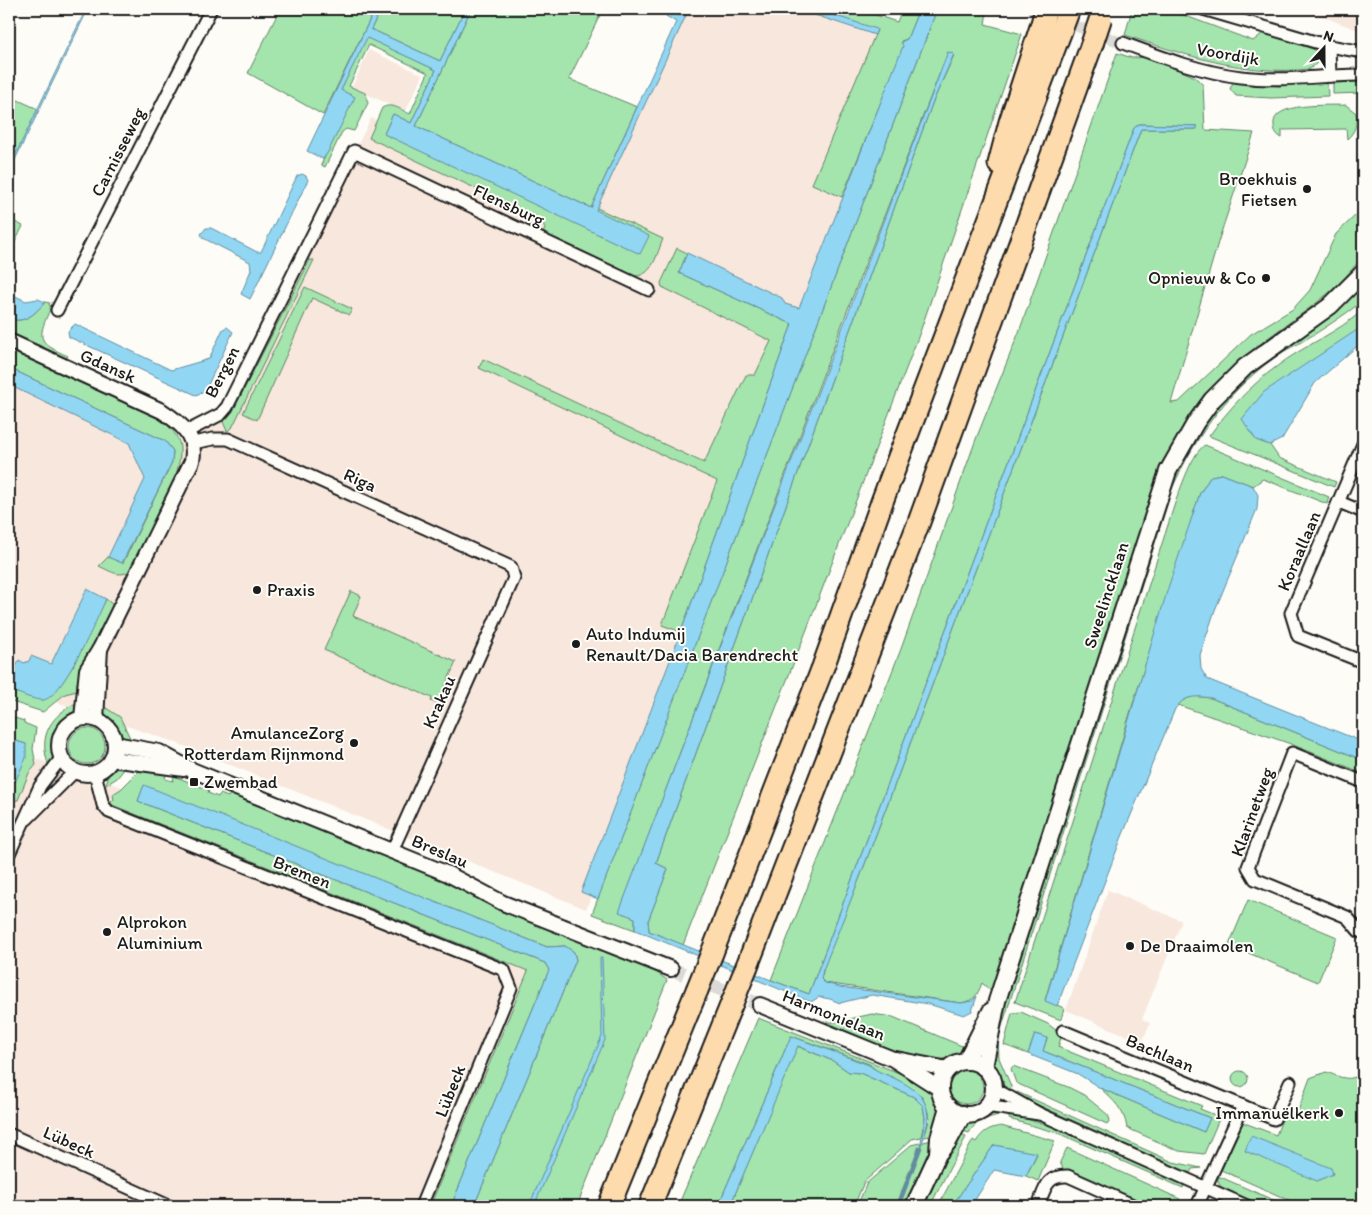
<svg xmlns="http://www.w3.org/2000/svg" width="1372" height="1215" viewBox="0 0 1372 1215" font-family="Itim,sans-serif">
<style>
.built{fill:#f8e7dc}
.green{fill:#a4e5ad;stroke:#608064}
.water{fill:#91d7f3;stroke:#628c9d}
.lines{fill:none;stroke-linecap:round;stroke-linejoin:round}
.stream{stroke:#628c9d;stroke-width:4.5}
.minor-tunnel{stroke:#dbdad6;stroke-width:11;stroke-dasharray:11 5.5;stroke-linecap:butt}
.tertiary-tunnel{stroke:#dbdad6;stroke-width:14;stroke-dasharray:14 7;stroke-linecap:butt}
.minor-casing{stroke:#1c1c1c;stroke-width:15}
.tertiary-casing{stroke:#1c1c1c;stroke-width:18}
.secondary-casing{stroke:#1c1c1c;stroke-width:20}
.motorway-casing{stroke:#1c1c1c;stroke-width:25}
.minor{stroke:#fdfcf7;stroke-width:11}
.tertiary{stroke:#fdfcf7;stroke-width:14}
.secondary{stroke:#fdfcf7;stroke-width:16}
.motorway{stroke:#fedbac;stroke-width:21}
.motorway-bridge-casing{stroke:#1c1c1c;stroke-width:25;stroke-linecap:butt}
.motorway-bridge{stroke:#fedbac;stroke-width:21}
.poi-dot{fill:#1c1c1c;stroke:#fdfcf7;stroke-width:2}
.labels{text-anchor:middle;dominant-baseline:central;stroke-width:4;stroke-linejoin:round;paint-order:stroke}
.street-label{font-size:18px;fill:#1c1c1c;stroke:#fdfcf7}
.poi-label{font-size:18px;fill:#1c1c1c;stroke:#fdfcf7;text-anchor:start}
</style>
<rect width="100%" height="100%" fill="#fdfcf7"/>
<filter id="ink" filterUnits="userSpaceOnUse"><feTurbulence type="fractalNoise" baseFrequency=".02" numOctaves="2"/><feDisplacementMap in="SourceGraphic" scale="10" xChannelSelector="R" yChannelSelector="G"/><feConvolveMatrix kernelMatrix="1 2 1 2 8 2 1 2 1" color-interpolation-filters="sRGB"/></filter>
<g filter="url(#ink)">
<g class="built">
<polygon points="687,9 804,9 907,39 691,634 586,909 174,742 9,686 9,374 169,449 225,413 371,118 588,220"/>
<polygon points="1303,9 1363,9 1363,32"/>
<polygon points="369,50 423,75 405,112 352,87"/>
<polygon points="9,750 150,796 562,963 459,1206 9,1206"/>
<polygon points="1108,890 1182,921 1142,1019 1150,1023 1142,1042 1066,1010"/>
</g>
<g class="green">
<polygon points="280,9 375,9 323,115 248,73"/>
<polygon points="381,9 465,9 440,61 371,29"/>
<polygon points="471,9 603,9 569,79 637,107 591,208 416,126"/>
<polygon points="814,9 857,9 897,22 902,9 919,9 907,39 901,41 904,46 842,197 812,184 877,30"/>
<polygon points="937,9 991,9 987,12 985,24 1022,34 920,332 807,629 683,945 649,931 648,921 668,869 656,863 932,104 954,55 948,52 849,306 620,911 635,918 635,930 592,914"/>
<path d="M1132,9H1167L1253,41L1263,33L1313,49L1318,54L1319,61L1310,69C1245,76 1185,55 1125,35Z"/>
<path d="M366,37L436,70L411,123L393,114L384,134L595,211L597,208L663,239C657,253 653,276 635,276L543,233L545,229L542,220L369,138L382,108C392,102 401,110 410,114L428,73L369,45L349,86L365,93L368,103L354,131L346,129L342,132L325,167L321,165L354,97L341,90Z"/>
<path d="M1117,53L1132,58L1150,57L1195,77L1203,85L1205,130L1254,133L1219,239L1171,403L1179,402L1251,334L1293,309L1310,290L1336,234L1357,214L1363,199V255C1333,298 1298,314 1259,345C1216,379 1185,420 1160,470L992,992L982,983C977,996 975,1000 961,1003L825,983L821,979L826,960L860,877L1141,129H1196L1197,126L1139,124L1134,128L809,994L771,980L901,649L976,439L1019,332Z"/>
<polygon points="1363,81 1363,93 1333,94 1333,83"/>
<polygon points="1233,82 1279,86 1295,83 1327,83 1328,96 1271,98 1236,96 1230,89"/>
<polygon points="9,96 38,109 12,163 14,165 9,178"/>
<path d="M1346,105L1356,113C1358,123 1355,132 1347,139L1346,129L1282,130V138C1278,136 1274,132 1274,126C1270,101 1330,106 1346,105Z"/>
<polygon points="9,219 23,226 9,254"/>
<polygon points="677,248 687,253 679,273 792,324 681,632 662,625 717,481 479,368 483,359 704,463 746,375 755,375 771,341 662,287 661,283"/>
<polygon points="310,260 314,260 232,428 227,431 223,422 235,407"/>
<polygon points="305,287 352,309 349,315 312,298 257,420 243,413"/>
<path d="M1363,288V301C1344,315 1324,329 1303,341C1297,345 1289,348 1283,352C1232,385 1196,434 1172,489L998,1039L999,1058L1011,1086L1010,1092C983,1067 995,1049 1000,1015L1171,479L1201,424L1244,374Z"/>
<path d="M45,302L50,303L49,305L51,307C38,337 35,342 68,356L66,359L9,333V318C24,325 36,313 45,302Z"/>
<path d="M1363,310V326L1256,440L1270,445L1279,458L1336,482L1334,487L1209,436C1228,410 1250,386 1276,367C1303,346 1337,333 1363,310Z"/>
<path d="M9,347L161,419C169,427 179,435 180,447C183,480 145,540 130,571C119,578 110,571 99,566L108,557L123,563L172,462L173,451L165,441L9,368Z"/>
<path d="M1205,445L1329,497L1327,504L1263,479L1253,486L1222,474L1211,476L1200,493L1131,710L1045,1000L1064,1008L1061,1020L1015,1002L1176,500C1182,486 1192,453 1205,445Z"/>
<polygon points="351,591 361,596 353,616 456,662 437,704 431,701 432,698 324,650"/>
<polygon points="106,599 113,605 84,667 81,682 77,682 77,691 65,694 43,712 9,701 9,690 43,700 62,683 73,666"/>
<polygon points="1194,696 1211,698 1363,760 1363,773 1288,743 1178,705 1183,700"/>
<path d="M78,702L77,711C71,718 62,722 57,731C51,742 58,757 49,766C37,736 51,715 78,702Z"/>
<path d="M103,706L120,717L131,740C119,739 105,718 103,706Z"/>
<polygon points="9,716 24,721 24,723 36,728 33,749 36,765 29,773 18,800 10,802 9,790 11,791 26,744 9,739"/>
<circle cx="87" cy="746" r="18"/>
<polygon points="125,765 126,767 117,778 106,785 109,772"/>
<polygon points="140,770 166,774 165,779 173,781 174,776 209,790 208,793 218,797 220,794 228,797 230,794 455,883 496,907 653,970 667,980 577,1206 474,1206 576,960 574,952 565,946 547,947 144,786 138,801 545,963 549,970 451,1206 430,1206 528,971 112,805 109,803 114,800 113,794 121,789"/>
<polygon points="1248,900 1337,937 1318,982 1229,945"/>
<path d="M1021,1012L1048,1024L1062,1035L1058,1047L1202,1106L1200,1109L1220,1117L1204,1154L1179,1151L1127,1128C1124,1109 1114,1101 1100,1088L1204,1132L1210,1118L1043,1051L1047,1038L1035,1034L1028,1054L1004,1045L1012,1013Z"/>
<path d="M872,1014L893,1017L969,1049C938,1079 859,1035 826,1022H836Z"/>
<path d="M758,1018L912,1078C937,1097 942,1103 937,1135L924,1137L930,1118L922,1096L894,1078L877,1071L869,1064L791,1036L718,1206H678Z"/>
<polygon points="797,1046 833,1061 849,1072 860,1073 914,1097 923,1106 925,1118 921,1137 912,1139 864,1182 854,1206 730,1206"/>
<polygon points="1013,1066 1068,1087 1084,1095 1108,1115 1110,1120 1107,1124 1016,1083 1011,1069"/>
<circle cx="966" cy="1087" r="17"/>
<circle cx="1240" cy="1079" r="8"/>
<path d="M1326,1072C1336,1075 1347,1082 1357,1076L1363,1078V1206H1302L1221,1170L1242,1122L1276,1135L1284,1115L1295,1119L1310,1078Z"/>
<polygon points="1017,1092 1173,1162 1201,1168 1192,1169 1190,1173 1016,1095"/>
<path d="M1002,1112V1114C988,1118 976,1120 969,1133L960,1130C971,1116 984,1113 1002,1112Z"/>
<polygon points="1009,1114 1058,1128 1184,1185 1183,1188 1058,1133 1009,1119"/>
<path d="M1001,1126L1055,1141L1038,1181L1026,1176L1037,1154L994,1145L952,1206H938L973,1140L976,1142C983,1131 989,1128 1001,1126Z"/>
<polygon points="958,1134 966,1137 930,1206 923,1206"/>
<polygon points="936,1139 907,1206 857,1206 867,1183 911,1145"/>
<polygon points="1067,1148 1180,1199 1176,1206 1149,1206 1063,1169 1060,1162"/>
<polygon points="1218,1176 1287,1206 1263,1206 1221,1187 1218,1182"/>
</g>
<g class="water">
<polygon points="86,9 88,9 13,164 11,164"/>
<polygon points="375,9 381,9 371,29 440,61 465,9 471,9 416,126 591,208 676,22 666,16 668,10 680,16 684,9 689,9 596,210 649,236 640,254 384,134 393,114 411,123 436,70 367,38 341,90 355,97 328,152 323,159 307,151"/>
<polygon points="797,9 814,9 877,29 875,35"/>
<polygon points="919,9 937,9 598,899 581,892 681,632 792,324 679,273 687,253 782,298 785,304 799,308 903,46 901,42 907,39"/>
<polygon points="948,52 954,54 932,104 656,863 668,869 648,921 649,931 771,980 809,994 1134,128 1139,124 1197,126 1197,129 1141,129 860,877 823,970 821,979 825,983 840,987 961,1003 972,1001 977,996 972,1011 964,1015 928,1004 872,995 840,1003 830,999 819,997 811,1002 635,930 635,918 619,912"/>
<polygon points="302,174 306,176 308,180 250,299 241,294 251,270 250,262 203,238 201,234 206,228 211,228 257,252 261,252 297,176"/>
<path d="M9,293L26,301L38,299L45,302C36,313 24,325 9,318Z"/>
<polygon points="75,324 171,370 209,359 223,329 227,327 233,332 205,391 196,395 69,337 68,331"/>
<polygon points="1363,326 1363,341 1315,383 1282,439 1270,445 1256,440 1242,419 1264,392"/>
<polygon points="9,368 165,441 173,451 172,462 122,563 108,557 145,479 129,443 9,385"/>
<path d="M1222,474L1253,486L1258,495L1257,509L1215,610L1200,655L1201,669L1207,679L1363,742V760L1211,698C1195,696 1185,695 1175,709L1121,839L1057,1006L1045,1001L1168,588L1200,493L1211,476Z"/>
<path d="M87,589L106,599C98,617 62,699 43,700C32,700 19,693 9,690V670L14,671L19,660L24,663L29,661L31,656L51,664Z"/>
<polygon points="9,739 26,744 26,758 11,791 9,790"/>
<polygon points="144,785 547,947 565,946 574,952 576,960 474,1206 451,1206 549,970 545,963 138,801"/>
<polygon points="600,958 602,958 605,1040 534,1206 529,1206 602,1036"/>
<polygon points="1035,1034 1047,1038 1043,1051 1210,1118 1204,1132 1100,1088 1078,1074 1028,1054"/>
<path d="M791,1036L869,1065C877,1072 886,1074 896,1079C931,1096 934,1113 920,1148L925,1118L923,1106L914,1097L860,1073L849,1072L833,1061L798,1046L730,1206H718Z"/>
<polygon points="1251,1136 1331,1168 1333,1174 1317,1181 1245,1151"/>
<polygon points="994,1145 1037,1153 1026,1176 994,1170 971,1206 952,1206"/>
</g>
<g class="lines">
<polyline class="stream" points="898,1206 920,1148"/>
<polyline class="minor-tunnel" points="1029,9 1123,43"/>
<polyline class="tertiary-tunnel" points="671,969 760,1005"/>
<g class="minor-casing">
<g id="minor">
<polyline points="1203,9 1329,46 1330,76"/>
<path d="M1123,43C1161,57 1200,72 1241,77C1281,82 1323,75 1363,75"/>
<polyline points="1329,46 1363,52"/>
<polyline points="57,310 211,9"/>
<polyline points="188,431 221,414 227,407 354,151 649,290"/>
<polyline points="193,443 213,439 228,439 511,567 514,578 392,851"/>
<polyline points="1363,444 1291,613 1298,636 1363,662"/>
<polyline points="1339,502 1363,512"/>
<polyline points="95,773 103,805 109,812 504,970 511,988 421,1206"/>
<polyline points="1363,782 1292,753 1248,867 1255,879 1347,917 1359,931 1363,933"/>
<polyline points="27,819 75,771"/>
<polyline points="9,854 40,786 62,757"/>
<polyline points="1063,1031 1243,1106"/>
<polyline points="993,1088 1040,1114 1247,1206"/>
<polyline points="986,1106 1039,1114"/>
<polyline points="9,1134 169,1206"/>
<path d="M1038,1206C1045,1189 1046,1175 1068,1176L1135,1206"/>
<polyline points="1197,1206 1243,1106 1274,1119 1290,1082"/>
</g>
</g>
<g class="tertiary-casing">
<g id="tertiary">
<path d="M9,341L162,411C182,424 197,436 192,461L100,649L87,670L82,718"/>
<circle cx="87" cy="746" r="28"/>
<polyline points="96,719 100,649"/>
<polyline points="115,744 159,752 192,770 448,874 503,903 671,969"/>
<polyline points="112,759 184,769"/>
<polyline points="760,1005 893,1059 940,1089"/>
<polyline points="896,1059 948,1069"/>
</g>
</g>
<g class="secondary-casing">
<g id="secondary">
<polyline points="966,1061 991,1011"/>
<circle cx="967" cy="1088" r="27"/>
<polyline points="984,1067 997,1001 1168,471 1196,422 1212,400 1245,367 1330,306 1363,273"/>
<polyline points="938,1153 939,1138 948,1107"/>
<polyline points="914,1206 938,1154 948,1142 963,1114"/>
</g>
</g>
<g class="motorway-casing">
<g id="motorway">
<polyline points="999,164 1010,122 1041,27"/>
<polyline points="712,953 823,667 883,499 1060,33"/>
<polyline points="747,966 919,522 1092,44"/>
<polyline points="609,1206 697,990"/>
<polyline points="650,1206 732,1003"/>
</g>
</g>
<use href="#minor" class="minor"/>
<use href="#tertiary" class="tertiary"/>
<use href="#secondary" class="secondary"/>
<use href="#motorway" class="motorway"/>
<g class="motorway-bridge-casing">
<g id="motorway-bridge">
<polyline points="1041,27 1046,9"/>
<polyline points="1060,33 1069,9"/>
<polyline points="1092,44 1101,17"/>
<polyline points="697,990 712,953"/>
<polyline points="732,1003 747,966"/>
</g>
</g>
<use href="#motorway-bridge" class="motorway-bridge"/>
</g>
</g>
<g class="poi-dot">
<circle cx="1307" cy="189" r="5"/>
<circle cx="1266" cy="278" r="5"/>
<circle cx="257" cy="590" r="5"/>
<circle cx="576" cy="644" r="5"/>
<circle cx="354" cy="743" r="5"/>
<rect x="189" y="777" width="10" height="10" rx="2.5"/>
<circle cx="107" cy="932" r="5"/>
<circle cx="1130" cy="946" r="5"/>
<circle cx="1339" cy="1113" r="5"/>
</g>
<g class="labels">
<g class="street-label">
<text transform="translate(1228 54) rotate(10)">Voordijk</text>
<text transform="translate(118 152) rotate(-63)">Carnisseweg</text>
<text transform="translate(509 205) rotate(25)">Flensburg</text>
<text transform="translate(108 366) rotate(24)">Gdansk</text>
<text transform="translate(222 372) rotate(-63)">Bergen</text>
<text transform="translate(360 480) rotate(24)">Riga</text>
<text transform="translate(1299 551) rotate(-67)">Koraallaan</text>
<text transform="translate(1106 595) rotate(-72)">Sweelincklaan</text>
<text transform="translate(439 702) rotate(-66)">Krakau</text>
<text transform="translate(1252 812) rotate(-70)">Klarinetweg</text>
<text transform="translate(440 851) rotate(23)">Breslau</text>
<text transform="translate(302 872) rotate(22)">Bremen</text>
<text transform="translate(834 1015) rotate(22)">Harmonielaan</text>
<text transform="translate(1160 1053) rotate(23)">Bachlaan</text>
<text transform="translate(450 1091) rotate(-68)">Lübeck</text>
<text transform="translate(69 1142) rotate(24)">Lübeck</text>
</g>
<g class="poi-label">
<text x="1297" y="179" text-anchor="end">Broekhuis<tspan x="1297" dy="21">Fietsen</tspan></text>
<text x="1256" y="278" text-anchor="end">Opnieuw &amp; Co</text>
<text x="267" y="590">Praxis</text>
<text x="586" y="634">Auto Indumij<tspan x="586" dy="21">Renault/Dacia Barendrecht</tspan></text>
<text x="344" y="733" text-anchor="end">AmulanceZorg<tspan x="344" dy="21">Rotterdam Rijnmond</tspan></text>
<text x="204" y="782">Zwembad</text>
<text x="117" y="922">Alprokon<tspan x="117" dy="21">Aluminium</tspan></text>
<text x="1140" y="946">De Draaimolen</text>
<text x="1329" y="1113" text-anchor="end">Immanuëlkerk</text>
</g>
</g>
<rect width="1372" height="1215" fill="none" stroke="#fdfcf7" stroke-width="30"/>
<rect x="15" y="15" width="1342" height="1185" fill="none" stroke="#1c1c1c" stroke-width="2" filter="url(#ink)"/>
<g transform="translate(1324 48) rotate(21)" stroke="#fdfcf7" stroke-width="4" paint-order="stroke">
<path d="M0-4L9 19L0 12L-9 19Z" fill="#1c1c1c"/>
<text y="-8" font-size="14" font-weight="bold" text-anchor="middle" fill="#1c1c1c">N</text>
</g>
</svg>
